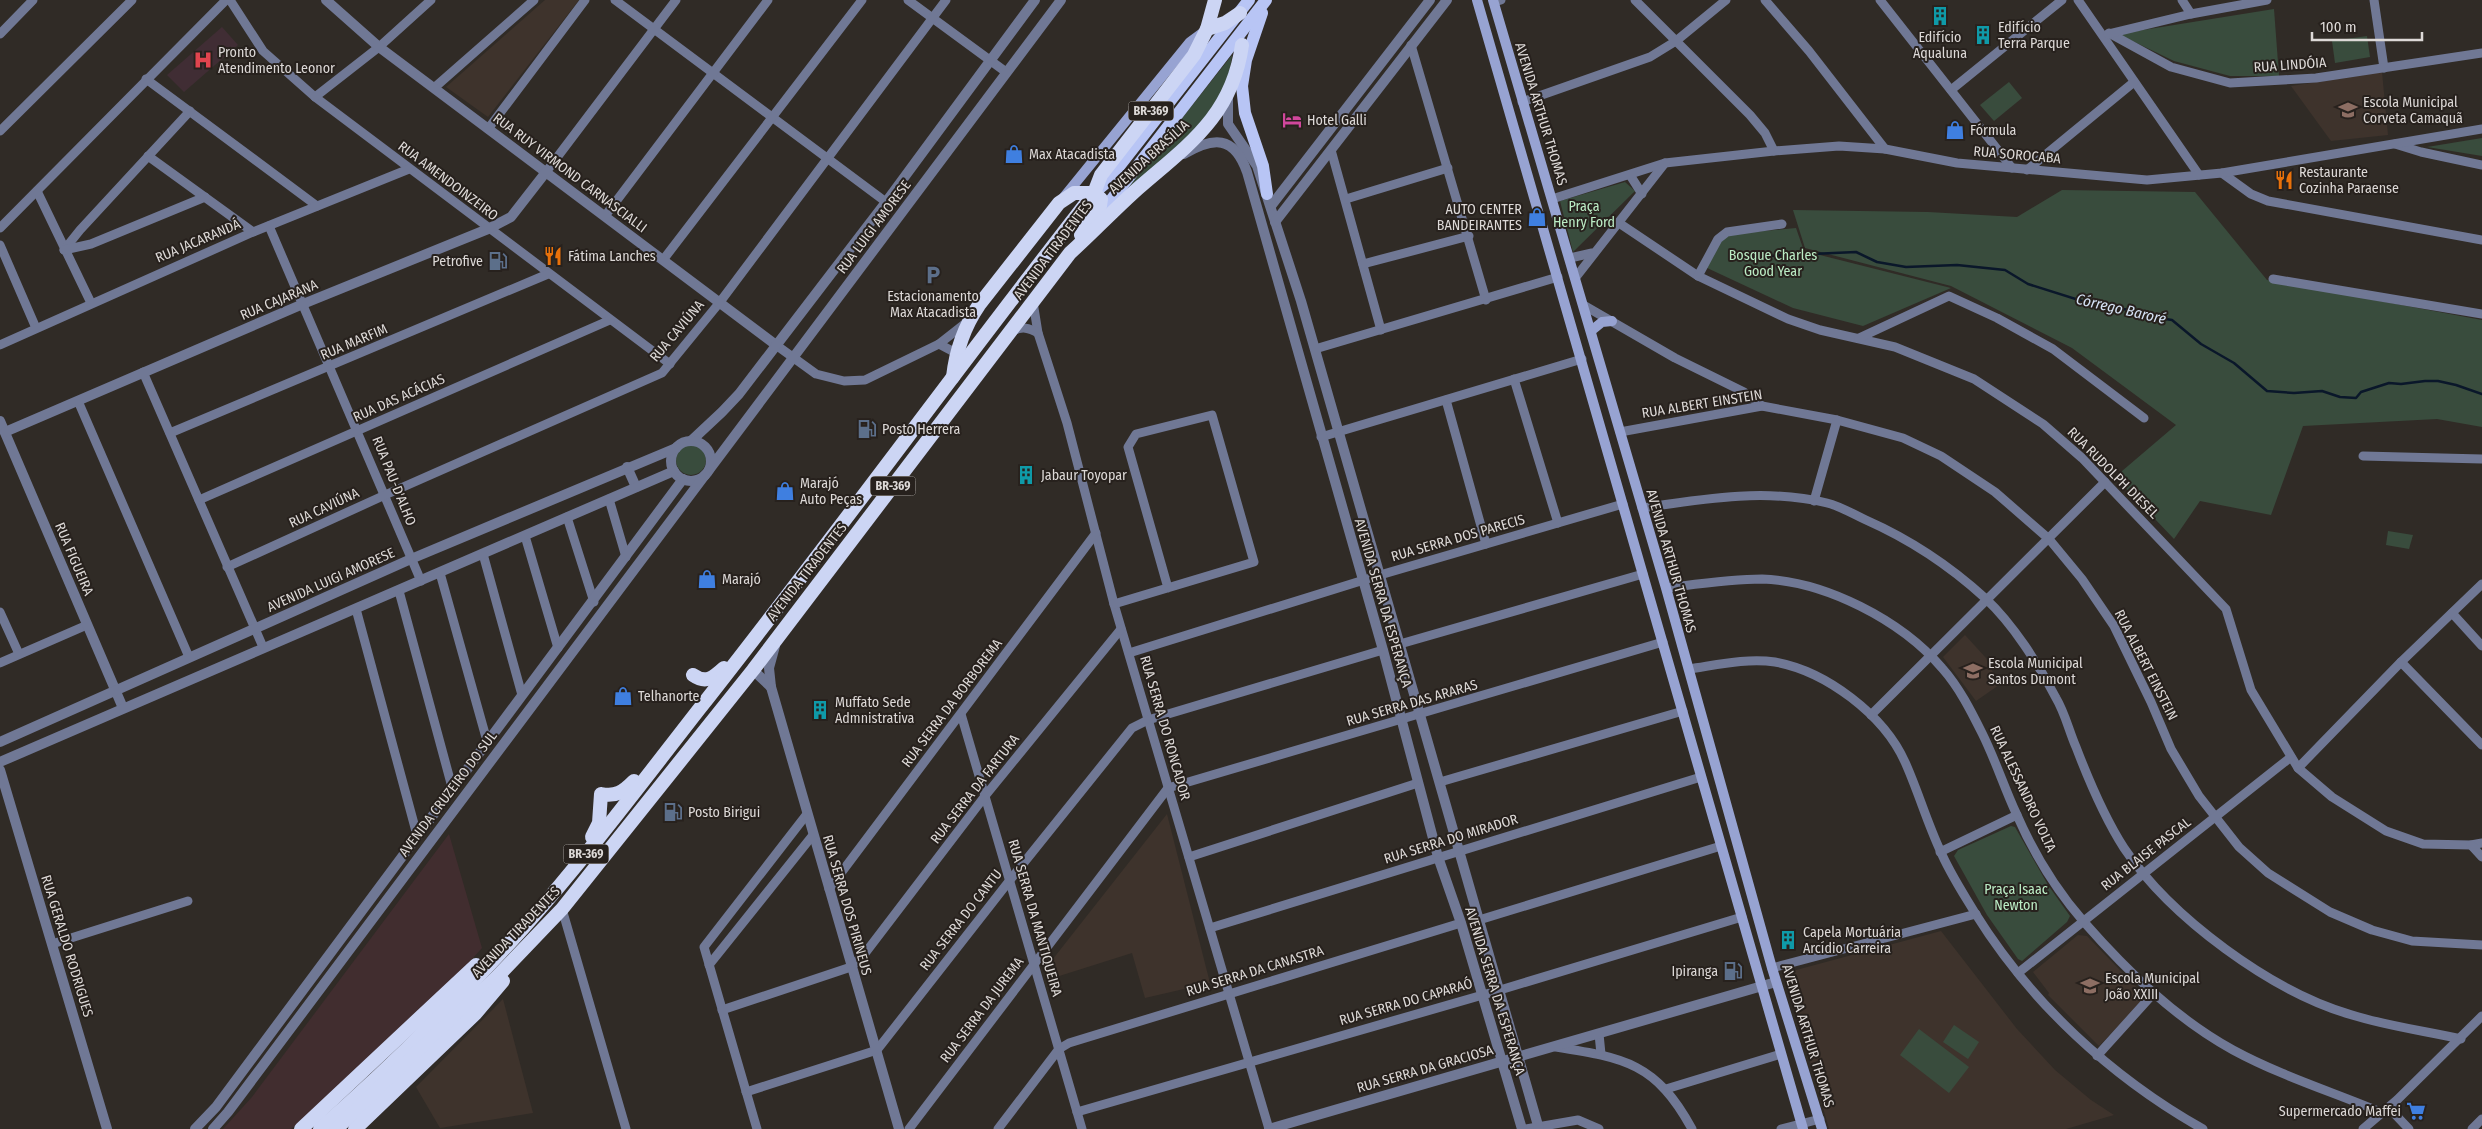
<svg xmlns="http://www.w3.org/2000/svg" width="2482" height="1129" viewBox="0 0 2482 1129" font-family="'Fira Sans Condensed',sans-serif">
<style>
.built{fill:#3e332c}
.industrial{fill:#412d2f}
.medical{fill:#402d34}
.green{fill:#394c3d}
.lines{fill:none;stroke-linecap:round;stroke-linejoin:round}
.stream{stroke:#0a172a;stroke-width:2.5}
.minor{stroke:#707895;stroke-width:9}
.tertiary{stroke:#707895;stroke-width:10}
.secondary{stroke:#97a3d2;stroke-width:10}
.primary{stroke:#b8c5f5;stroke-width:12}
.trunk{stroke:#ccd5f4;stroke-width:14}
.labels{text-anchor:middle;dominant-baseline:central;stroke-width:4;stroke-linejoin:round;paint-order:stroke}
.shield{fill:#27211d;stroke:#a6a29f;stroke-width:1}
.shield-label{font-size:12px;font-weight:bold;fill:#ddd9d7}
.poi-label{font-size:14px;fill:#ddd9d7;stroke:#27211d;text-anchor:start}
.street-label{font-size:14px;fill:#ddd9d7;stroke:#27211d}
.park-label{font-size:14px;fill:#bbecc5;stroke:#27211d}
.water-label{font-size:15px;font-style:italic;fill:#d6e3f6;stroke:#27211d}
</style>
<rect width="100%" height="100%" fill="#302b26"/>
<g class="built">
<polygon points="545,0 579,0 488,117 446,87"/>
<polygon points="2382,72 2388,135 2331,141 2291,86"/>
<polygon points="1965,635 1986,658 1999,685 1976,701 1943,657"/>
<polygon points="1167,814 1210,983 1145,998 1132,953 1053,978 1049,964"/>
<polygon points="1941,931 2017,1029 2055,1070 2091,1100 2114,1115 2066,1129 1829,1129 1785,973"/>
<polygon points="2078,935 2087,936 2146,997 2099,1046 2048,995 2049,993 2033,972"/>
<polygon points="503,999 533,1113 440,1128 416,1087"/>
</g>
<polygon class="industrial" points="449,834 482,948 424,1012 341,1088 291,1129 223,1129 252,1097"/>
<polygon class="medical" points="222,27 238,45 184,92 167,75"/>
<g class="green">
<polygon points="2274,9 2279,76 2230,76 2174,61 2118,34"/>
<polygon points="2367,36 2370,57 2335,63 2332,41"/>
<path d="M1232,55C1227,116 1154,168 1112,207Z"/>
<polygon points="2009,82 2022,98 1994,121 1980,105"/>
<polygon points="2482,138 2482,156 2427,147"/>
<polygon points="1625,182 1635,191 1573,252 1560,201"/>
<polygon points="2062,190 2195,192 2267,280 2482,320 2482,427 2437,419 2303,426 2271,515 2200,501 2174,539 2115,477 2176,425 2072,348 1951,286 1805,248 1793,210 1928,212 2017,217"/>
<polygon points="1796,228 1804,251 1951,288 1863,326 1793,308 1705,267 1719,240 1731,234"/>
<circle cx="691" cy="460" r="15"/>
<polygon points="2388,531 2413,535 2409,549 2386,545"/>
<polygon points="2011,826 2015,827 2048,885 2070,916 2067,922 2022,961 2018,959 1987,915 1954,856 1958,850"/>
<polygon points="1954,1025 1979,1042 1968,1059 1943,1042"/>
<polygon points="1919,1029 1969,1067 1949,1093 1900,1055"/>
</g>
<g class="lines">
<polyline class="stream" points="1768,256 1856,252 1877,262 1906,267 1957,265 2005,270 2028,284 2101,307 2142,311 2153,317 2172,320 2201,344 2234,363 2267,391 2294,393 2322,391 2340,397 2356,398 2361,392 2389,383 2401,384 2425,381 2438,381 2456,385 2482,394"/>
<g class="minor">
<polyline points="230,0 263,51 315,97 670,364"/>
<polyline points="615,0 886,202"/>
<polyline points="908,0 1006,72"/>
<polyline points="1635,0 1750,115 1765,133 1774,151"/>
<polyline points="1765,0 1809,51 1885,149"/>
<polyline points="1880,0 2012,168"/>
<polyline points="2078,0 2199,175"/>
<polyline points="2182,0 2191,14"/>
<polyline points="2374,0 2384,68"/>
<polyline points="1494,2 1501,0"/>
<polyline points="2109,33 2171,67 2230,83 2316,78 2482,53"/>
<polyline points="0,34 33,0"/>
<polyline points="2108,34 2191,14 2267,0"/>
<polyline points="1411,45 1486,300"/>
<polyline points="146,79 317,206"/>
<polyline points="434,88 534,0"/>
<polyline points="1951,90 2062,0"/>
<polyline points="315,97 379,47 431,0"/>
<polyline points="1522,102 1650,57 1676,41 1726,0"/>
<polyline points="488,129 585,0"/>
<polyline points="0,131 132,0"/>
<polyline points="2395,144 2421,152 2482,165"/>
<polyline points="1331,150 1381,330"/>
<polyline points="148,156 253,232"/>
<polyline points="2027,170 2134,82"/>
<polyline points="546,172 676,0"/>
<polyline points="2222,173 2251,194 2268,201 2482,240"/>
<polyline points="1630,175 1642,194"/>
<polyline points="37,191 91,303"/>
<polyline points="1346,199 1448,168"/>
<polyline points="1552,199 1665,163 1774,151 1839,146 1885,149 1957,163 2147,180 2222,173 2482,129"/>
<polyline points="605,216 768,0"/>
<polyline points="1619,223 1698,276 1788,319 1820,330 1895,347 1974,379 2043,424 2082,458 2226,609 2251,690 2298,768 2332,797 2386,831 2423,844 2471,845 2482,843"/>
<polyline points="269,226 421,581"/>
<polyline points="0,228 226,0"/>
<polyline points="0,245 36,328"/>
<polyline points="64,250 80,230 190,111"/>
<polyline points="64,250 91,244 205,197"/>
<polyline points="1570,258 1592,253"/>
<polyline points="663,260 862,0"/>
<polyline points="1363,264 1469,236"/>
<polyline points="1698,276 1718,239 1727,232 1782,224"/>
<polyline points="1576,277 1665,163"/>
<polyline points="2273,279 2482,314"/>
<polyline points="1033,302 1038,333 1067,423 1114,604 1269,1129"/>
<polyline points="1585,306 1675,358 1744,392 1762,406"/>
<path d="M1013,331C1022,326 1029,328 1038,333"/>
<polyline points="1859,338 1949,296 1997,318 2053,349 2144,418"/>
<polyline points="939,344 956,353"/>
<polyline points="0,345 253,232 409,169"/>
<polyline points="776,345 816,374 844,381 865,380 939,344 967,322"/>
<polyline points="1315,349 1558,277"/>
<polyline points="143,372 263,647"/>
<polyline points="1514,379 1558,523"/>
<polyline points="1446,400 1486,544"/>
<polyline points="78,401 189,657"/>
<polyline points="1620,432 1762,406 1837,420 1903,438 1941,456 1995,492 2049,539 2082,579 2114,626 2151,702 2171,749 2199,796 2239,847 2268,873 2330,912 2372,930 2412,941 2482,945"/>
<polyline points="170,433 548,274"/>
<polyline points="1321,437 1582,359"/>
<polyline points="2363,456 2482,459"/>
<polyline points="609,499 626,557"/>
<polyline points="199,500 610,320"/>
<polyline points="1814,501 1837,420"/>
<path d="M1642,508C1702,499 1766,488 1827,503C1840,506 1853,514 1866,520C1909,539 1951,567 1985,598C2013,624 2039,665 2056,698C2065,713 2069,731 2076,747C2089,781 2104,817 2124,848C2171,918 2272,992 2352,1015C2387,1026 2425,1031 2461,1039"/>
<polyline points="567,517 594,602"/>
<polyline points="525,536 558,648"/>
<polyline points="483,554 522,695"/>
<polyline points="227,567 385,495 662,373 720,302 946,0"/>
<polyline points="440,573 487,741"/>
<path d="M1666,588C1698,584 1730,579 1762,579C1825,581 1901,620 1942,668C1959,687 1971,711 1982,733C1995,759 2004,787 2016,813C2033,852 2056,890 2084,922C2127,971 2175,1018 2233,1050C2281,1076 2333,1092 2383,1113"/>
<polyline points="399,591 452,787"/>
<polyline points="1114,604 1254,562 1212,415 1136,434 1128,447 1168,588"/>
<polyline points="356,609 417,835"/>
<polyline points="0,612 19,654"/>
<polyline points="2452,613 2482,646"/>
<polyline points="1400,644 1643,574"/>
<polyline points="1129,653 1380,575 1623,504"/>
<polyline points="2401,662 2482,745"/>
<polyline points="0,663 87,625"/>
<path d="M1689,669C1717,665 1746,658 1775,662C1826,671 1884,715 1905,762C1918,791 1927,822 1940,850C1949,872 1963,893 1975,913C2031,1003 2111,1077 2203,1129"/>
<polyline points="961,714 1082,1129"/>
<polyline points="1871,715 2105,482"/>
<polyline points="2298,768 2401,662 2482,584"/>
<polyline points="1440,782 1683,711"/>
<polyline points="2471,845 2482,857"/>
<polyline points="1940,852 2017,815"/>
<polyline points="1189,857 1418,783"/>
<polyline points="829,889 1096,533"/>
<polyline points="562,909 626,1129"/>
<polyline points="1479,920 1721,846"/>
<polyline points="1210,928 1701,777"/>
<polyline points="52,944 188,901"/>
<polyline points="709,965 813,835"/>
<polyline points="1772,968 1976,914"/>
<polyline points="2018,973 2291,757"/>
<polyline points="722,1010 851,967 866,952 985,796 1121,629"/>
<polyline points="1599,1034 1601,1054"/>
<path d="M1556,1047C1625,1058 1656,1063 1692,1129"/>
<polyline points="2097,1056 2153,994"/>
<polyline points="1666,1089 1781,1054"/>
<polyline points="746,1092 877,1050 1010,880 1132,728 1148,720 1383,650"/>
<polyline points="2389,1108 2409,1129"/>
<polyline points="1077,1112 1500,990 1742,917"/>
<polyline points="757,1129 704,947 807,814"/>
<polyline points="909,1129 1168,788 1663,642"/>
<polyline points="998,1129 1059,1049 1069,1043 1461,923"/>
<polyline points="1526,1129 1578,1120 1599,1129"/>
<polyline points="1781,1129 1820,1119"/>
<polyline points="2363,1129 2397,1100 2482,1016"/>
<polyline points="2472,1129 2482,1119"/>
</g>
<g class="tertiary">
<polyline points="326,0 379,47 776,345"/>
<polyline points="1228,96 1228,124 1257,166 1301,301 1539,1129"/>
<path d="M1184,154C1213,137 1234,135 1247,172L1383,650L1438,857L1461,923L1522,1129"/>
<polyline points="1271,206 1430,0"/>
<polyline points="1275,222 1447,0"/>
<polyline points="0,421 123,708"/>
<polyline points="5,432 303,304 488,229 511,217 546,172"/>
<polyline points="691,441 722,412 739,394 886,202 1035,0"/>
<circle cx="691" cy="461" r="20"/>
<polyline points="627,467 636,487"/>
<polyline points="709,470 1061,0"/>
<polyline points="775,646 769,668 771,687 899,1129"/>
<polyline points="753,670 771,687"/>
<polyline points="0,742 411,559 676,448"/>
<polyline points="0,762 674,471"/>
<polyline points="0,770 107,1129"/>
<polyline points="195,1129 216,1107 683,479"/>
<polyline points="213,1129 228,1112 705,475"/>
<polyline points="1269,1129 1776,982"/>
</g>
<g class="secondary">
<polyline points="1477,0 1803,1129"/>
<polyline points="1493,0 1666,588 1772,968 1822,1129"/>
<polyline points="1064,197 1190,42 1205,31"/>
<polyline points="1591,331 1602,322 1612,321"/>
</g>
<g class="primary">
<polyline points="1262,13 1246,60 1242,86 1245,113 1263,166 1267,194"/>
<polyline points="1094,193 1106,183 1249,0"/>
<polyline points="1098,217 1266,0"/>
</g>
<g class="trunk">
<polyline points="1207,29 1225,23 1240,13"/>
<path d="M953,377C956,350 964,327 979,305L1059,203L1074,193H1094L1101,199L1100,206L1081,235"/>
<path d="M693,675C706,684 713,678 724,668"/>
<path d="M592,837L599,823L601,794C616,797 623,792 634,781"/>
<polyline points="301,1129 476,965"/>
<path d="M320,1129C392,1066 460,998 524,927C586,857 643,781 700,708C834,538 961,363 1094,193L1101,175L1194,55L1207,29L1215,0"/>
<path d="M336,1129L494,980L562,909L753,670L1070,253C1092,233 1112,212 1134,192C1185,147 1232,118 1242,45"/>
<polyline points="355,1129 475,1014 503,981"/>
</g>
</g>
<defs>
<g id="building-bare" transform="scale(1.5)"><path d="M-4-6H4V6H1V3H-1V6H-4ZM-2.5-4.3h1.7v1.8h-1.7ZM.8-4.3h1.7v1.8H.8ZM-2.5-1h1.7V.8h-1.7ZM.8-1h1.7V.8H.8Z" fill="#0f9aa8" stroke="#27211d" stroke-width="2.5" paint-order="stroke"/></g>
<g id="hospital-bare" transform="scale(1.5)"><path d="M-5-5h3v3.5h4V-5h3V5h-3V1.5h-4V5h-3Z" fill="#e0444e" stroke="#27211d" stroke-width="2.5" paint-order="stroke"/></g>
<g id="school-bare" transform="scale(1.5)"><path d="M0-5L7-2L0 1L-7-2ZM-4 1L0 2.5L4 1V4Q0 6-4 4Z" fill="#8d6e63" stroke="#27211d" stroke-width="2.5" paint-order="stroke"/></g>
<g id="hotel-bare" transform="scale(1.5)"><path d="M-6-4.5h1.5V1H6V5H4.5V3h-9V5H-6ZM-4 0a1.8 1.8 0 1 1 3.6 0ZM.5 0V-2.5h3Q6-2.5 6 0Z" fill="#d1479c" stroke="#27211d" stroke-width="2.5" paint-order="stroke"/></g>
<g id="shop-bare" transform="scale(1.5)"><path d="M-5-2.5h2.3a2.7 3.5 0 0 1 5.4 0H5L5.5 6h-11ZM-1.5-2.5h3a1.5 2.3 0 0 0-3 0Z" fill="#3f7fe0" stroke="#27211d" stroke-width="2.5" paint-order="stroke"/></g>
<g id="restaurant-bare" transform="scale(1.5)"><path d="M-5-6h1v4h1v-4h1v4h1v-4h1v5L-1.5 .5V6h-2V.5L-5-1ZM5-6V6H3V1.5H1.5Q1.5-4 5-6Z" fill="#e8710a" stroke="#27211d" stroke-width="2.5" paint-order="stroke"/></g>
<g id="fuel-bare" transform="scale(1.5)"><path d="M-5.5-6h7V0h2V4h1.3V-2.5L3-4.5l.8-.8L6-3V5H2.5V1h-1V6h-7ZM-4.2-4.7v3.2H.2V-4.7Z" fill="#5c6f8a" stroke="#27211d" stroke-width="2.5" paint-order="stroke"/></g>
<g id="parking-bare" transform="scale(1.5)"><path d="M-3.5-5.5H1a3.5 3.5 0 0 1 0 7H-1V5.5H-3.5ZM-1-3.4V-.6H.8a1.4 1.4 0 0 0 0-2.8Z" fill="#5c6f8a" stroke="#27211d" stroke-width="2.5" paint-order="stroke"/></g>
<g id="supermarket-bare" transform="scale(1.5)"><path d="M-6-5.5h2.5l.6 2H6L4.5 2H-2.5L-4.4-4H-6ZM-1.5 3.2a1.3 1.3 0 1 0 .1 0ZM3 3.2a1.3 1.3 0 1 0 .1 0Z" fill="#3f7fe0" stroke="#27211d" stroke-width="2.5" paint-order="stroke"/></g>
</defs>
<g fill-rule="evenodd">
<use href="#building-bare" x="1940" y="16"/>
<use href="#building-bare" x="1983" y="35"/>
<use href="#hospital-bare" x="203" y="60"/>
<use href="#school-bare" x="2348" y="110"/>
<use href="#hotel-bare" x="1292" y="120"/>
<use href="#shop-bare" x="1955" y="130"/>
<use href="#shop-bare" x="1014" y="154"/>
<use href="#restaurant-bare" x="2284" y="180"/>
<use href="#shop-bare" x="1537" y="217"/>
<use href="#restaurant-bare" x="553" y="256"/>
<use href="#fuel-bare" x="498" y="261"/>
<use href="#parking-bare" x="933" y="275"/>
<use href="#fuel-bare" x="867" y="429"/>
<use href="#building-bare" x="1026" y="475"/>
<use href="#shop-bare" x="785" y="491"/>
<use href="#shop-bare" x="707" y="579"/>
<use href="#school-bare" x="1973" y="671"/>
<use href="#shop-bare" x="623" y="696"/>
<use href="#building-bare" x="820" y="710"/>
<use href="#fuel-bare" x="673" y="812"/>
<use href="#building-bare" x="1788" y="940"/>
<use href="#fuel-bare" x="1733" y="971"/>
<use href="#school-bare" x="2090" y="986"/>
<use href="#supermarket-bare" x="2416" y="1111"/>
</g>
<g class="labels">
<g class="shield">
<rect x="1128.5" y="101.5" width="45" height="19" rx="4"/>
<rect x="870.5" y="476.5" width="45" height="19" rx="4"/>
<rect x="563.5" y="844.5" width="45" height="19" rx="4"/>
</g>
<g class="shield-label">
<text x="1151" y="111">BR-369</text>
<text x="893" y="486">BR-369</text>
<text x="586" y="854">BR-369</text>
</g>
<g class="poi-label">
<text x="1998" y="27">Edifício<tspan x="1998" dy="16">Terra Parque</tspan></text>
<text x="1940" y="37" text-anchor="middle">Edifício<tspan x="1940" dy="16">Aqualuna</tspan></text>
<text x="218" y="52">Pronto<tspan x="218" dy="16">Atendimento Leonor</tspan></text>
<text x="2363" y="102">Escola Municipal<tspan x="2363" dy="16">Corveta Camaquã</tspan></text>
<text x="1307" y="120">Hotel Galli</text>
<text x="1970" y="130">Fórmula</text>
<text x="1029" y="154">Max Atacadista</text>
<text x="2299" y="172">Restaurante<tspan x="2299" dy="16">Cozinha Paraense</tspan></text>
<text x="1522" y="209" text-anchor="end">AUTO CENTER<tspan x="1522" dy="16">BANDEIRANTES</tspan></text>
<text x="568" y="256">Fátima Lanches</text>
<text x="483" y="261" text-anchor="end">Petrofive</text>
<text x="933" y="296" text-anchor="middle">Estacionamento<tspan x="933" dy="16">Max Atacadista</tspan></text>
<text x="882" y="429">Posto Herrera</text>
<text x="1041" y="475">Jabaur Toyopar</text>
<text x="800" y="483">Marajó<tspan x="800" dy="16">Auto Peças</tspan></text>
<text x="722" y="579">Marajó</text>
<text x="1988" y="663">Escola Municipal<tspan x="1988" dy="16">Santos Dumont</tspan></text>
<text x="638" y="696">Telhanorte</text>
<text x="835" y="702">Muffato Sede<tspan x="835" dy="16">Admnistrativa</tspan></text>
<text x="688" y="812">Posto Birigui</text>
<text x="1803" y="932">Capela Mortuária<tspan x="1803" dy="16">Arcídio Carreira</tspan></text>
<text x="1718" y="971" text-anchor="end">Ipiranga</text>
<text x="2105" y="978">Escola Municipal<tspan x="2105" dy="16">João XXIII</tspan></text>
<text x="2401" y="1111" text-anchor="end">Supermercado Maffei</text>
</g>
<g class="street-label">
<text transform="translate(2290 65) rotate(-4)">RUA LINDÓIA</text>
<text transform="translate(1541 114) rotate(73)">AVENIDA ARTHUR THOMAS</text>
<text transform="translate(2017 155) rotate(5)">RUA SOROCABA</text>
<text transform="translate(1149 157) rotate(-42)">AVENIDA BRASÍLIA</text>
<text transform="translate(570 173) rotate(37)">RUA RUY VIRMOND CARNASCIALLI</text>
<text transform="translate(448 181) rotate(37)">RUA AMENDOINZEIRO</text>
<text transform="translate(874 227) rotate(-53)">RUA LUIGI AMORESE</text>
<text transform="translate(198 241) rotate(-23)">RUA JACARANDÁ</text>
<text transform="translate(1053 250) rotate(-53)">AVENIDA TIRADENTES</text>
<text transform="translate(279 300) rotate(-23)">RUA CAJARANA</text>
<text transform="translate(677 331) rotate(-50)">RUA CAVIÚNA</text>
<text transform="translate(354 342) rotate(-23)">RUA MARFIM</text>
<text transform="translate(399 398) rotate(-24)">RUA DAS ACÁCIAS</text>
<text transform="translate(1702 404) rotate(-9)">RUA ALBERT EINSTEIN</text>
<text transform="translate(2113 473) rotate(45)">RUA RUDOLPH DIESEL</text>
<text transform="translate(394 481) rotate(68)">RUA PAU-D'ALHO</text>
<text transform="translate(324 508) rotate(-25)">RUA CAVIÚNA</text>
<text transform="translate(1458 538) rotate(-16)">RUA SERRA DOS PARECIS</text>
<text transform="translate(74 559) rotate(67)">RUA FIGUEIRA</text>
<text transform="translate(1671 561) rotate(74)">AVENIDA ARTHUR THOMAS</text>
<text transform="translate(807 572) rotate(-52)">AVENIDA TIRADENTES</text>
<text transform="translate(331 580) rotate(-24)">AVENIDA LUIGI AMORESE</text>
<text transform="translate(1383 603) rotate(74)">AVENIDA SERRA DA ESPERANÇA</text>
<text transform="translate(2146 665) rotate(63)">RUA ALBERT EINSTEIN</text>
<text transform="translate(952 703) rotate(-53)">RUA SERRA DA BORBOREMA</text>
<text transform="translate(1412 703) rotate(-16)">RUA SERRA DAS ARARAS</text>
<text transform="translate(1165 728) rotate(74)">RUA SERRA DO RONCADOR</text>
<text transform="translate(975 789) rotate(-52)">RUA SERRA DA FARTURA</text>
<text transform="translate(2023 789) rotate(65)">RUA ALESSANDRO VOLTA</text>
<text transform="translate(448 794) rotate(-53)">AVENIDA CRUZEIRO DO SUL</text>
<text transform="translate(1451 839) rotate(-17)">RUA SERRA DO MIRADOR</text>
<text transform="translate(2146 854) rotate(-38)">RUA BLAISE PASCAL</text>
<text transform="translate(847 905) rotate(74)">RUA SERRA DOS PIRINEUS</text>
<text transform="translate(1035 918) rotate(74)">RUA SERRA DA MANTIQUEIRA</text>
<text transform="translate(961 920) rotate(-52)">RUA SERRA DO CANTU</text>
<text transform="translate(516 932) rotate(-46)">AVENIDA TIRADENTES</text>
<text transform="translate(67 946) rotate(73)">RUA GERALDO RODRIGUES</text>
<text transform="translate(1255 971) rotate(-17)">RUA SERRA DA CANASTRA</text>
<text transform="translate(1495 991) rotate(73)">AVENIDA SERRA DA ESPERANÇA</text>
<text transform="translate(1406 1002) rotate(-16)">RUA SERRA DO CAPARAÓ</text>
<text transform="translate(982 1010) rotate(-53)">RUA SERRA DA JUREMA</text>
<text transform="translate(1808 1036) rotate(73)">AVENIDA ARTHUR THOMAS</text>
<text transform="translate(1425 1069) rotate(-16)">RUA SERRA DA GRACIOSA</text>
</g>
<g class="park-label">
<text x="1584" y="206">Praça<tspan x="1584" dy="16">Henry Ford</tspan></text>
<text x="1773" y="255">Bosque Charles<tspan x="1773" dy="16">Good Year</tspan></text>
<text x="2016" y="889">Praça Isaac<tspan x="2016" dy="16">Newton</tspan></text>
</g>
<g class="water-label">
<text transform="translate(2121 309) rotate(13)">Córrego Baroré</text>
</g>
</g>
<path d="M2312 32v8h110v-8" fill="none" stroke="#ddd9d7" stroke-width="2.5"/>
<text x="2320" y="32" font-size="15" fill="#ddd9d7" stroke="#27211d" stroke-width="4" paint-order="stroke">100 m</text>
</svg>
